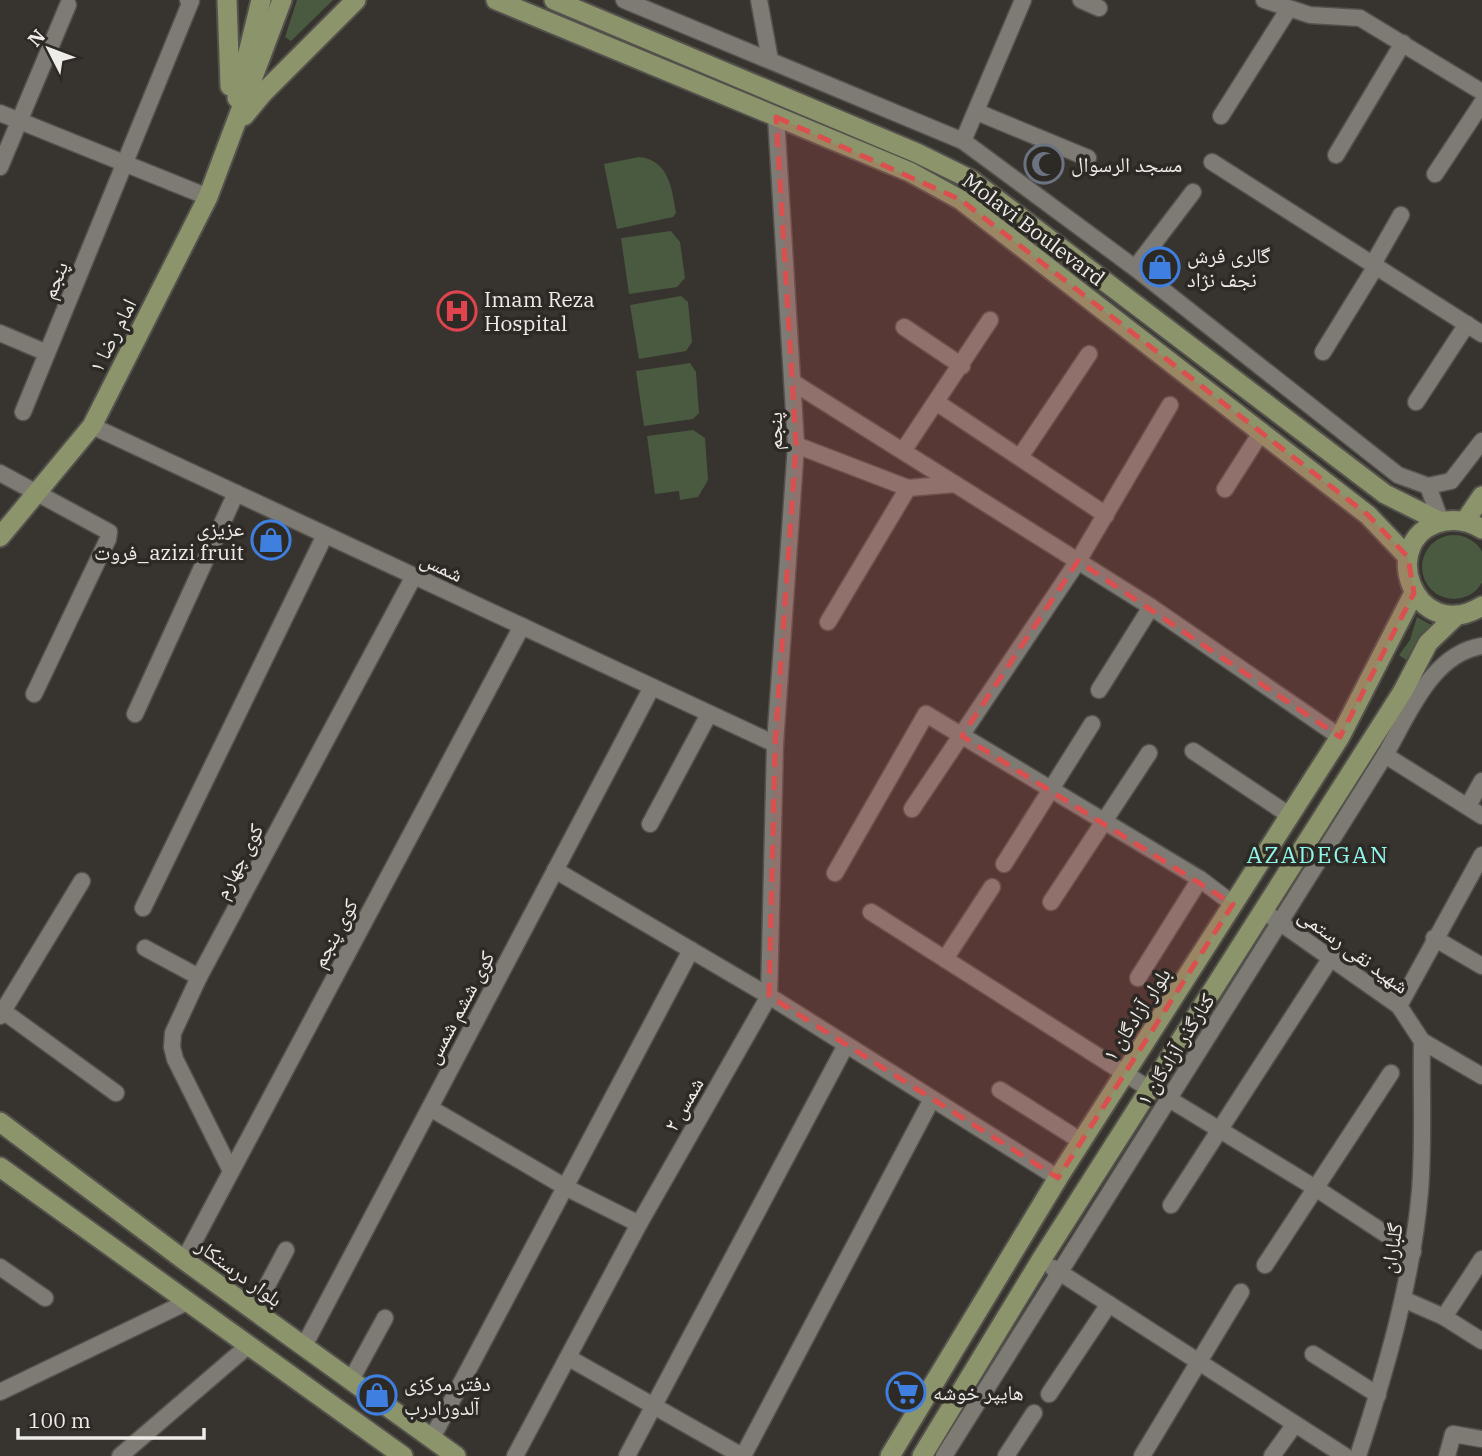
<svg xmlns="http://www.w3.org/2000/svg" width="1482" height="1456" viewBox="0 0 1482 1456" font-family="'IBM Plex Serif','Noto Naskh Arabic',serif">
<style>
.green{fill:#495a41}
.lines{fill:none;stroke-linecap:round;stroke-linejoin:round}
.minor-casing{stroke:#54514d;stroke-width:19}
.major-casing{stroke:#54514d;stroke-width:23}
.minor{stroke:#7e7a74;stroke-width:16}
.major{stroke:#8b946a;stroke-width:19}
.marked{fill:#db4f4f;fill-opacity:0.2;stroke:#db4f4f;stroke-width:5;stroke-dasharray:14 9;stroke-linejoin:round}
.labels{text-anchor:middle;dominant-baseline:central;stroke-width:7;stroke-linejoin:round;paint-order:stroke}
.poi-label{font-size:21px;fill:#eeece9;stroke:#2d2924;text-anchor:start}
.street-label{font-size:21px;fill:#eeece9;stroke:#2d2924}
.neighbourhood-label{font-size:23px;letter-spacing:2px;fill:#8ff8ec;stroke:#2d2924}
</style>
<rect width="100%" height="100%" fill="#37332e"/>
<g class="green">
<polygon points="297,0 333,0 291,41 285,37"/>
<path d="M639,157C669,160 672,189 676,213L673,217L617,229L604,164Z"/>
<polygon points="671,231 680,242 685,278 677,287 629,294 621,238"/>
<polygon points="681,296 688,302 692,342 686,351 639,359 630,305"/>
<polygon points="690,363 696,372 699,413 693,419 644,426 636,371"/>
<polygon points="693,430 705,438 708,480 698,497 680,500 679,491 655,494 647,436"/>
<circle cx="1454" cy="567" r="32"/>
<polygon points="1417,617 1433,626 1415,645 1406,660 1399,655 1410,640"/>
</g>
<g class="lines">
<g class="minor-casing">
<g id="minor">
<polyline points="624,0 963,141 1135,268 1398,475 1428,486 1451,481 1482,441"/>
<polyline points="759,0 770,60"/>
<polyline points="1081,0 1099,8"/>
<polyline points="1264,0 1310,15 1360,18 1482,92"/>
<polyline points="977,112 1088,158"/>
<polyline points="0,113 208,197"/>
<polyline points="1221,116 1288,10"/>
<polyline points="963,141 1023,0"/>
<polyline points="1336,155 1403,43"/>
<polyline points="1212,162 1482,334"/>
<polyline points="0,167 68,5"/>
<polyline points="1435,174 1482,103"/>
<polyline points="1373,264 1401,215"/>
<polyline points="1135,268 1193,192"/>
<polyline points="904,327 962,366"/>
<polyline points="0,333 47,353"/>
<polyline points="1323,352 1376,266"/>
<polyline points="794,383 1151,607 1340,737"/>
<polyline points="936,402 1106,515"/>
<polyline points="1416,402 1467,324"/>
<polyline points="23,412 191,1 188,0"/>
<polyline points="92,426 775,744"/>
<polyline points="796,445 908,488 955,484"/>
<polyline points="903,451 990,320"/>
<polyline points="1020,457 1089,354"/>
<polyline points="0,473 109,532 108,539 34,694"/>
<polyline points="1428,486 1441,522"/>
<polyline points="1225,489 1262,431"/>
<polyline points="828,622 908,488"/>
<polyline points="1099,690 1151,607"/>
<polyline points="135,714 236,493"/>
<polyline points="1193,751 1289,815"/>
<polyline points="1385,755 1482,816"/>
<polyline points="1468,806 1482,781"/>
<polyline points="912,809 1078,561 1170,405"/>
<polyline points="650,824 709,714"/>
<polyline points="1004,864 1092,724"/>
<polyline points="555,870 769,996 1058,1178"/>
<polyline points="835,873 926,714 1200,879 1233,904"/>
<polyline points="1051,902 1149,753"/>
<polyline points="143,908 325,535"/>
<polyline points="871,912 1151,1090"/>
<polyline points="1272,917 1399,1006 1422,1041 1482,1076"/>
<polyline points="1434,938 1482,966"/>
<polyline points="145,948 199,977"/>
<polyline points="945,959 992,887"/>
<polyline points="1138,978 1200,879"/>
<polyline points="1399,1006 1482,855"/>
<polyline points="3,1011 116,1093"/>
<polyline points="0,1016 82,881"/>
<polyline points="1000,1090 1081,1141"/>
<polyline points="1169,1099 1317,1189 1413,1252"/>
<polyline points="430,1108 567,1188 639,1224"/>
<polyline points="231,1171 175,1059 172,1047 173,1033 199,977 414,576"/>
<polyline points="1171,1205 1332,956"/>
<polyline points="184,1260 522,626"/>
<polyline points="1265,1265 1391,1073"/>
<polyline points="0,1267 45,1298"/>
<polyline points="1053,1268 1345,1456"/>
<polyline points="1403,1299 1444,1317 1482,1341"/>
<polyline points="254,1310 286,1250"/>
<polyline points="1444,1317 1482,1259"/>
<polyline points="304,1346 652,687"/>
<polyline points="1313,1354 1378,1395"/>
<polyline points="569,1358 742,1456"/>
<polyline points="351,1380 385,1318"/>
<polyline points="0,1392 187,1302"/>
<polyline points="1049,1394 1109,1304"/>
<polyline points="432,1438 691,950"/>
<polyline points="120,1456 249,1345"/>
<polyline points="515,1456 639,1224 769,996 775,744 796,445 776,117"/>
<polyline points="627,1456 846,1045"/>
<polyline points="743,1456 932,1099"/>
<path d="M944,1456L1385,755C1408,716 1431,654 1482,646"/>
<polyline points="1006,1456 1034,1413"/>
<polyline points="1142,1456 1241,1292"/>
<polyline points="1272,1456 1295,1424"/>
<path d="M1358,1456C1386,1370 1412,1282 1420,1191C1424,1141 1421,1090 1422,1041"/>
<polyline points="1447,1456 1453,1434 1482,1439"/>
</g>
</g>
<g class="major-casing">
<g id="major">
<polyline points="227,0 230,86"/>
<polyline points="496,0 910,172 961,200 1368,515 1408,557"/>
<polyline points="554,0 917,153 970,179 1385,494 1441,522"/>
<polyline points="237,98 261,0"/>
<polyline points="244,116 264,92 356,0"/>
<polyline points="1465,521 1482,496"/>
<path d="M1482,529C1471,522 1459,519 1446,521C1374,534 1413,648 1482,606"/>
<polyline points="0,537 92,426 208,197 282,0"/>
<polyline points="0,1122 184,1260 456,1456"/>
<polyline points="0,1167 403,1456"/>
<polyline points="890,1456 1058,1178 1340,737 1414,593"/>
<polyline points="922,1456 1041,1260 1403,691 1428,643 1457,615"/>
</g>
</g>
<use href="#minor" class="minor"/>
<use href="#major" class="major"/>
</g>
<path class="marked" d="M776,117L961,200L1368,515L1408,557L1414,593L1340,737L1078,561L962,736L1233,904L1058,1178L769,996L775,744L796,445Z"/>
<defs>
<g id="mosque-ring" transform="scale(2.0125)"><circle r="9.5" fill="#2d2924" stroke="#6b7280" stroke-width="1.5"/><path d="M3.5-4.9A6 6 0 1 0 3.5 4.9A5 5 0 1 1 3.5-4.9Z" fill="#6b7280"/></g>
<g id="shop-ring" transform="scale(2.0125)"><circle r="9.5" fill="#2d2924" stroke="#3f7fe0" stroke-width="1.5"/><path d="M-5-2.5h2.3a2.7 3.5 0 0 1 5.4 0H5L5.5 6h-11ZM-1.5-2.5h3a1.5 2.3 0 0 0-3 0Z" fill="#3f7fe0"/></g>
<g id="hospital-ring" transform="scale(2.0125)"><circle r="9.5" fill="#2d2924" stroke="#e0444e" stroke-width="1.5"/><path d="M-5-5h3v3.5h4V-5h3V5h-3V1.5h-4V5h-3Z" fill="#e0444e"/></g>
<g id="supermarket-ring" transform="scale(2.0125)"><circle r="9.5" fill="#2d2924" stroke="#3f7fe0" stroke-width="1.5"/><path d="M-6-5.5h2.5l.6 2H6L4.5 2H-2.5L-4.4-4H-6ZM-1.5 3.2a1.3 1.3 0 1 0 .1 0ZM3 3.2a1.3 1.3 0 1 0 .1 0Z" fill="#3f7fe0"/></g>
</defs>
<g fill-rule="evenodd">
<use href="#mosque-ring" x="1044" y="164"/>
<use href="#shop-ring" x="1160" y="267"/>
<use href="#hospital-ring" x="457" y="311"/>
<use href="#shop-ring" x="271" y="540"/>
<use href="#supermarket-ring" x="906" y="1392"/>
<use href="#shop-ring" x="377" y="1395"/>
</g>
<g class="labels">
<g class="poi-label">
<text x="1071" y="164">مسجد الرسوال</text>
<text x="1187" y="255">گالری فرش<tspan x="1187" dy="24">نجف نژاد</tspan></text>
<text x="484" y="299">Imam Reza<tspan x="484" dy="24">Hospital</tspan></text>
<text x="244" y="528" text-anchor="end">عزیزی<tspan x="244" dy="24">فروت_azizi fruit</tspan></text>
<text x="404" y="1383">دفتر مرکزی<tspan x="404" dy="24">آلدورادرب</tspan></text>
<text x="933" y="1392">هایپر خوشه</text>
</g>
<g class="street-label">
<text transform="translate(1034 229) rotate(37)">Molavi Boulevard</text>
<text transform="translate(54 280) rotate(-68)">پنجم</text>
<text transform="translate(112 335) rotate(-63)">امام رضا ۱</text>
<text transform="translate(774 431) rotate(-90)">پنجم</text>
<text transform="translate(442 566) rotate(25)">شمس</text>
<text transform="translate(238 861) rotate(-62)">کوی چهارم</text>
<text transform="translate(334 933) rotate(-62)">کوی پنجم</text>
<text transform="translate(1354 950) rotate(36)">شهید نقی رستمی</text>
<text transform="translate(459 1007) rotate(-62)">کوی ششم شمس</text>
<text transform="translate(1136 1014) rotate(-57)">بلوار آزادگان ۱</text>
<text transform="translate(1175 1049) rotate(-58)">کنارگذر آزادگان ۱</text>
<text transform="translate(683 1104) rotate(-60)">شمس ۲</text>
<text transform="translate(1391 1248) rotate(-81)">گلباران</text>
<text transform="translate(240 1272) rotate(36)">بلوار درستکار</text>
</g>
<g class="neighbourhood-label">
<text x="1318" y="854">AZADEGAN</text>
</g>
</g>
<g transform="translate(49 49) rotate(312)" stroke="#2d2924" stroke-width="5" paint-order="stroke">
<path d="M0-5L12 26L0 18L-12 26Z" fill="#eeece9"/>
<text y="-10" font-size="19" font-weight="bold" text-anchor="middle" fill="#eeece9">N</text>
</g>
<path d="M18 1428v10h186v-10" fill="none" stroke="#eeece9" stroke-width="3.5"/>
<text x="28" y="1428" font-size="21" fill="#eeece9" stroke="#2d2924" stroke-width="5" paint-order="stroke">100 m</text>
</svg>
